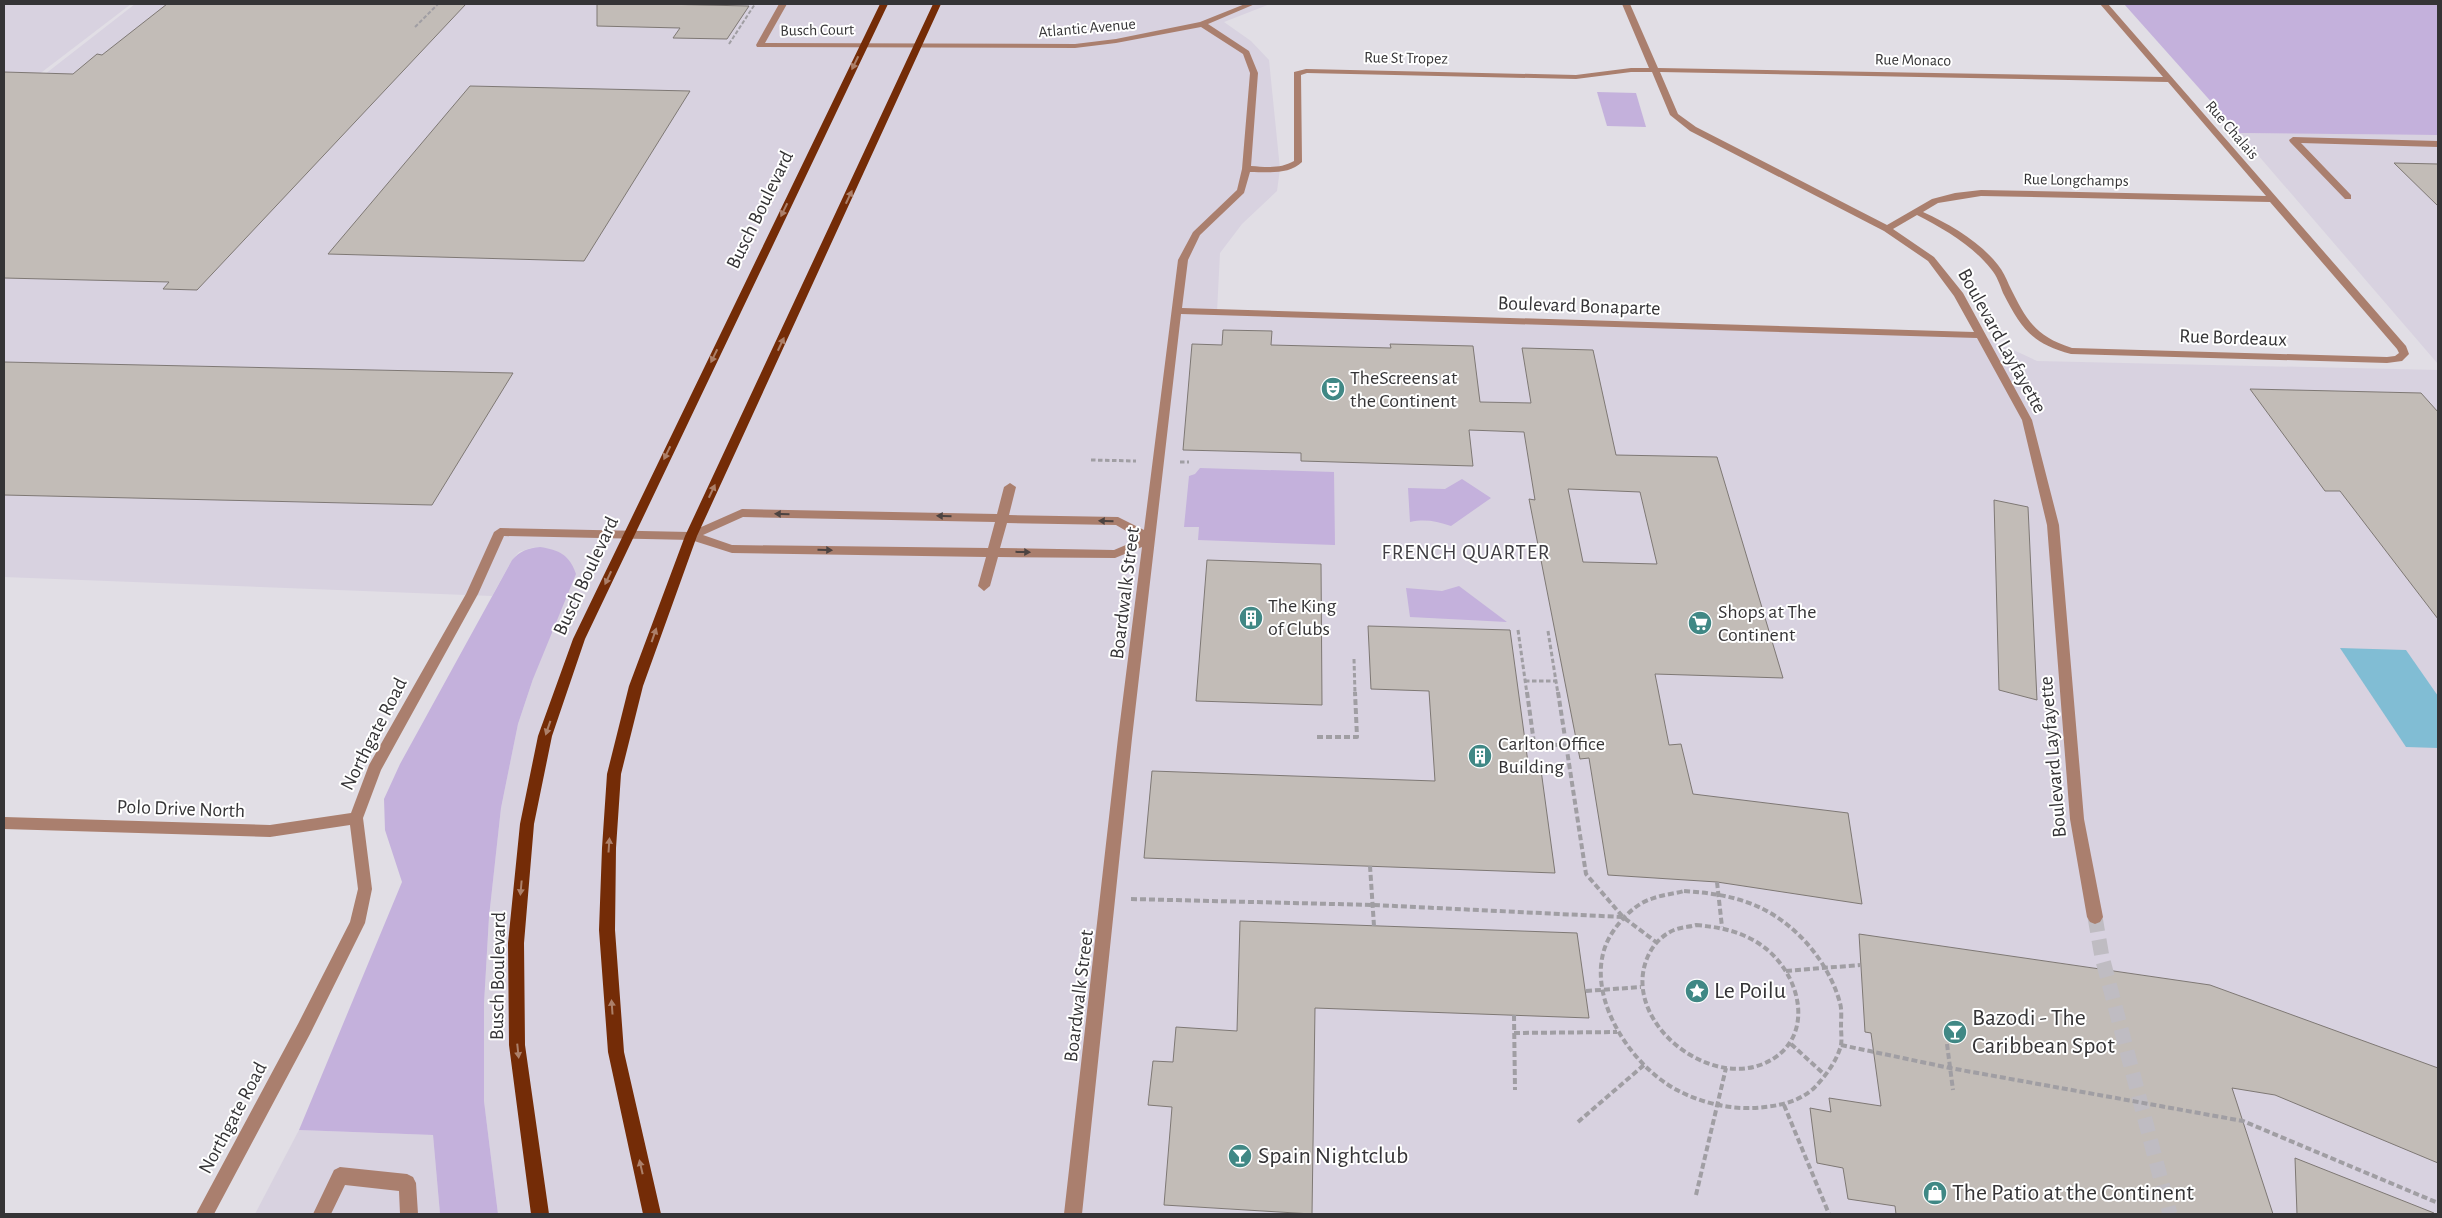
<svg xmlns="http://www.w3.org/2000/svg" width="2442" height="1218" viewBox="0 0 2442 1218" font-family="'Alegreya Sans',sans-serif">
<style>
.built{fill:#d8d2e0}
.green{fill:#c4b1dc}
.water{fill:#81bdd4}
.building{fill:#c2bcb7;stroke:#7e7874;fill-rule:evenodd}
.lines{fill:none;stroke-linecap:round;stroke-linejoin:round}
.minor-tunnel{stroke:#bfbcc2;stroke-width:15;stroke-dasharray:15 8;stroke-linecap:butt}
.path-far2{stroke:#a09ea3;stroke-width:2;stroke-dasharray:4 2;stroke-linecap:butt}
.path-far1{stroke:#a09ea3;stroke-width:3;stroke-dasharray:4.5 2.5;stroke-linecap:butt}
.path{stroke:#a09ea3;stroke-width:4;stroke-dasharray:6 3;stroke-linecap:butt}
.minor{fill:#aa7f6e;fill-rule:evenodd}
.major{fill:#742c07;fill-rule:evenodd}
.oneway{fill:#ac806a}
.oneway2{fill:#4c4341}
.labels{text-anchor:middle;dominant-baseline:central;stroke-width:4;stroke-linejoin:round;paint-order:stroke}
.far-street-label{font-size:16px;fill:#353436;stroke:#fff}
.street-label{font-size:20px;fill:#353436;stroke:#fff}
.poi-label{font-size:20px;fill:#353436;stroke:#fff;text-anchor:start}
.neighbourhood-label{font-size:21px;letter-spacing:1px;fill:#3f3d42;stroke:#fff}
.near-poi-label{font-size:24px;fill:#353436;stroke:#fff;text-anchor:start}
</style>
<rect width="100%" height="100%" fill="#e1dee5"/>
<g class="built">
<polygon points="4,4 131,4 4,101"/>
<polygon points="135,4 1270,4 1224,22 1251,41 1269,60 1280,169 1277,191 1242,224 1220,253 1217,312 1981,335 2037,361 2438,370 2438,1214 498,1214 484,1101 484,1004 489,917 501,808 518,724 533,679 540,547 531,548 519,552 512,560 492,596 4,577 4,106"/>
<polygon points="2239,133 2438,135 2438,364"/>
<polygon points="299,1130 433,1135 440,1214 255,1214"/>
</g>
<g class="green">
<polygon points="2124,4 2438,4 2438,135 2239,133"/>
<polygon points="1597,92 1636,93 1646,127 1607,126"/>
<polygon points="1200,468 1334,472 1335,545 1198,540 1199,527 1184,527 1189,476 1195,474"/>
<path d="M1462,479L1491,498L1451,526C1436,521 1425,519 1410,522L1408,488L1445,489Z"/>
<path d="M540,547C559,550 570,555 576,574L533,679L518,724L501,808L489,917L484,1004V1101L498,1214H440L433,1135L299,1130L402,882L385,830L384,799L400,764L512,560C520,551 528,548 540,547Z"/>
<polygon points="1459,586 1507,622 1410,617 1406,588 1442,591"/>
</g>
<polygon class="water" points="2340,648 2406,650 2438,696 2438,748 2406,747"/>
<g class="building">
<polygon points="167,4 466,4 197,290 163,289 169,282 4,278 4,72 73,74 97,54 102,55"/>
<polygon points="597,4 659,4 749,6 727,39 673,38 680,28 597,26"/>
<polygon points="470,86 690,91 584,261 328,254"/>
<polygon points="2394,163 2438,164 2438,206"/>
<path d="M1223,330L1272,331L1271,345L1391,348L1390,344L1473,346L1480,402L1531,403L1522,348L1593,350L1616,455L1717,457L1783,678L1655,674L1669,745L1681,744L1693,794L1848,813L1862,904L1717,882L1608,875L1589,758L1580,759L1529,499L1535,500L1524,432L1469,430L1473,466L1301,461V453L1183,450L1192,344L1222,345ZM1568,489L1640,492L1657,564L1583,562Z"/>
<polygon points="4,362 513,373 432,505 4,495"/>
<polygon points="2250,389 2421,393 2438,412 2438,619 2340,491 2325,491"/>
<polygon points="1994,500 2028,507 2037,700 1999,690"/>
<polygon points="1207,560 1321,564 1322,705 1196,701"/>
<polygon points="1368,626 1510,630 1529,770 1541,770 1555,873 1144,858 1152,771 1435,781 1429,691 1371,689"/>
<polygon points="1240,921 1577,933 1589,1018 1315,1008 1312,1214 1164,1205 1172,1107 1148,1105 1153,1061 1173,1062 1176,1027 1237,1031"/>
<polygon points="1859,934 2210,985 2438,1068 2438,1163 2275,1095 2232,1088 2273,1214 1896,1214 1895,1206 1848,1199 1843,1168 1817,1163 1810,1108 1831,1112 1829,1098 1881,1106 1871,1033 1865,1032"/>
<polygon points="2295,1158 2434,1213 2434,1214 2297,1214"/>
</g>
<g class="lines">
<polyline class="minor-tunnel" points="2095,917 2102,957 2170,1214"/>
<g class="path-far2">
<polyline points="415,27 438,4"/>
<polyline points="729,44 755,4"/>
</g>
<g class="path-far1">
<polyline points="1091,460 1136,461"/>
<polyline points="1180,462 1189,462"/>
<polyline points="1518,630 1527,694"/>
<polyline points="1548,631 1558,694"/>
<polyline points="1354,659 1355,694"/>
<polyline points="1525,681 1557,681"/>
</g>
<g class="path">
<polyline points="1527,692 1534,743"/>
<polyline points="1558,692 1586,874 1623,917 1656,942"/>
<polyline points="1317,737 1357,737 1355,692"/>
<polyline points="1525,743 1577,746"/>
<polyline points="1370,866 1374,926"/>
<polyline points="1717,882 1722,927"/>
<path d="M1684,891C1711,893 1736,896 1761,908C1798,926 1829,963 1840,1003C1842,1010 1841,1019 1841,1026C1841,1032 1842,1039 1841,1045C1837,1061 1825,1077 1813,1089C1799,1101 1783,1105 1765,1107C1736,1111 1703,1104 1677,1090C1627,1064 1576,983 1614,930C1623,917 1636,904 1651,899C1661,895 1673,894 1684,891Z"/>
<polyline points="1131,899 1374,905 1622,917"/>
<path d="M1696,925C1719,927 1741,931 1761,945C1802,973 1818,1041 1763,1064C1704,1088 1620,1018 1648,956C1653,945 1662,935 1674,930C1681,927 1689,927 1696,925Z"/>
<polyline points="1786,971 1860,965"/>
<polyline points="1586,991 1641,987"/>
<polyline points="1514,1015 1515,1090"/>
<polyline points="1514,1033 1617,1032"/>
<polyline points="1791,1044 1826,1076"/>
<polyline points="1947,1044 1953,1090"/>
<polyline points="1841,1045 1950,1068 2243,1121 2438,1203"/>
<polyline points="1784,1105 1829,1214"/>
<polyline points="1578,1122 1644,1065"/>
<polyline points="1696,1195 1726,1068"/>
</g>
<g class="minor">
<path d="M779,4H787L765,43L1075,44L1116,39L1200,22L1245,4H1255L1208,24L1249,51L1258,73L1251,166C1266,167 1280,169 1294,161V72L1306,69L1576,75L1631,68H1649L1622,4H1630L1658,68L2163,77L2100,4H2108L2406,346L2409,354L2402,361L2387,363L2071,354C2032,344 2021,328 2003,293C2000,285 1997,276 1991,269C1972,245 1944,229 1917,215L1893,229L1934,257L1963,293L2032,420L2059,525L2084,819L2103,917L2100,922L2095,924L2090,922L2087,917L2070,819L2047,525L2022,420L1977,338L1181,314L1132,738L1082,1214H1064L1118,738L1142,547L1115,558L998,557L990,586L984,591L978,586L986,557L732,553L691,540L504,536L478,594L381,770L363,818L372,889L365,923L310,1034L214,1214H196L298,1024L350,922L358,889L350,825L270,837L4,829V817L270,825L351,813L369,765L466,594L494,532L500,528L690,532L742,509L997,514L1004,487L1010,483L1016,487L1009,515L1118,517L1144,530L1178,260L1193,232L1237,190L1242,169L1250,73L1243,54L1201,27L1116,43L1075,48L757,47L756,45ZM1631,72H1652L1670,115L1690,131L1884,231L1928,261L1954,296L1974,332L1182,308L1188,260L1200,235L1244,193L1250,172C1267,172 1289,175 1302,162L1301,75L1307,73L1576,79ZM1660,72L2168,82L2266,196L1981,190L1955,193L1932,199L1887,225L1696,127L1678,114ZM1981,196L2270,202L2397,349L2399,353L2395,356L2387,357L2072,348C2034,336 2026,319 2009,285C2006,278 2003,271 1998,265C1979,241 1951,225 1923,212L1938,203ZM743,517L995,522L988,548L732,545L703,535ZM1007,523L1116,525L1140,539L1114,550L1000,548Z"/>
<polygon points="2293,137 2438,141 2438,147 2301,143 2351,195 2351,199 2345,199 2290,142 2289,140"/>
<polygon points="340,1167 407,1174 413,1177 416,1183 418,1214 400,1214 399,1191 345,1185 331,1214 313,1214 334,1170"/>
</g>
<g class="major">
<polygon points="880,4 888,4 585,639 552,736 534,824 524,943 525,1045 549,1214 531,1214 509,1045 508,943 520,824 538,736 573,639"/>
<polygon points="933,4 941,4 697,536 643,686 621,774 616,848 615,930 624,1052 661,1214 643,1214 608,1052 599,930 602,848 607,774 629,686 685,536"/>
</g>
</g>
<defs><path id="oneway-solid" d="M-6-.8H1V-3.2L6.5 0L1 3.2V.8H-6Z" transform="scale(1.25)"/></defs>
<g class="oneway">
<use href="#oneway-solid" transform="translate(855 63) rotate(116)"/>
<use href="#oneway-solid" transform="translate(849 197) rotate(-65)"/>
<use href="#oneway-solid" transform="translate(784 210) rotate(116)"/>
<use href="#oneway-solid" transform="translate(781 344) rotate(-65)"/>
<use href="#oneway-solid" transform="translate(714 356) rotate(116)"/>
<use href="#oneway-solid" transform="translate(667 453) rotate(116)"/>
<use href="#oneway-solid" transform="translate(712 491) rotate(-65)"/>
<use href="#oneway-solid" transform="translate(608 578) rotate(115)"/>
<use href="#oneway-solid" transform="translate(654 635) rotate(-71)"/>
<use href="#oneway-solid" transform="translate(548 728) rotate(109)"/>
<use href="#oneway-solid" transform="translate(609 845) rotate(-86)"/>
<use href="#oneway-solid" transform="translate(521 888) rotate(95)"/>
<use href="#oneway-solid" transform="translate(612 1007) rotate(-94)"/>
<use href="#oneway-solid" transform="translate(518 1051) rotate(84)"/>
<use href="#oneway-solid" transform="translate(641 1167) rotate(-103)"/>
</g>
<g class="oneway2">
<use href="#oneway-solid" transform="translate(782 514) rotate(-179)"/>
<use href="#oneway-solid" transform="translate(944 516) rotate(-179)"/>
<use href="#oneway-solid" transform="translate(1106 521) rotate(-178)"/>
<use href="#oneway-solid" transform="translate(825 550) rotate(1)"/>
<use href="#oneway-solid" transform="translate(1023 552) rotate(1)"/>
</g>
<defs>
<g id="theatre-disc" transform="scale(1.25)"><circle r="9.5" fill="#408885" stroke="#fff"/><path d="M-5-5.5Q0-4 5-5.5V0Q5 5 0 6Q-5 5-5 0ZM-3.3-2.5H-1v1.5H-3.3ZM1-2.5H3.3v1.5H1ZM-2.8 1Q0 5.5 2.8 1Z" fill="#fff"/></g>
<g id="building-disc" transform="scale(1.25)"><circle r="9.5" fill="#408885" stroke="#fff"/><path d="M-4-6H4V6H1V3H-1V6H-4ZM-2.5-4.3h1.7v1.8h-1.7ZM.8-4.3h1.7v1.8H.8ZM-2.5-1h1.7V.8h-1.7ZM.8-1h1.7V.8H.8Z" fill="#fff"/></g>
<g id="supermarket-disc" transform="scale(1.25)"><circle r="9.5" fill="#408885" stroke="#fff"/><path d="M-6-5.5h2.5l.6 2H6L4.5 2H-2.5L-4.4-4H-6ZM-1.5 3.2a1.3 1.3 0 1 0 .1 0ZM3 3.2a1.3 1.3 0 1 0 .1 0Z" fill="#fff"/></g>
<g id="sight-disc" transform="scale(1.25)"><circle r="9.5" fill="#408885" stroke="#fff"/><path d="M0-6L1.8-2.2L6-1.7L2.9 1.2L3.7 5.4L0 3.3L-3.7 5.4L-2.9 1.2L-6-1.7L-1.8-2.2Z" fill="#fff"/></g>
<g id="bar-disc" transform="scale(1.25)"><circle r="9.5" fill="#408885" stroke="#fff"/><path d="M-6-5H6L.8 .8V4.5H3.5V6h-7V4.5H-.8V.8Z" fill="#fff"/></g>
<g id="shop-disc" transform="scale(1.25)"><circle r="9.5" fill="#408885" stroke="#fff"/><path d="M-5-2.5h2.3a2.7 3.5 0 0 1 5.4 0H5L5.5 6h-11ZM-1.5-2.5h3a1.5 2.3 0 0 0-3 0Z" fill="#fff"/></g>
</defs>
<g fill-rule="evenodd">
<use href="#theatre-disc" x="1333" y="389"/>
<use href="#building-disc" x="1251" y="618"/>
<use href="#supermarket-disc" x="1700" y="623"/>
<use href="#building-disc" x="1480" y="756"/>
<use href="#sight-disc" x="1697" y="991"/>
<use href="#bar-disc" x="1955" y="1032"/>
<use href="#bar-disc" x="1240" y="1156"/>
<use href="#shop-disc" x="1935" y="1193"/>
</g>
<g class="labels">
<g class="far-street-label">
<text transform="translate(1087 28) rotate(-5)">Atlantic Avenue</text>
<text transform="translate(817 30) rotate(-1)">Busch Court</text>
<text transform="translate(1406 58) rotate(1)">Rue St Tropez</text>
<text transform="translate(1913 60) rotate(1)">Rue Monaco</text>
<text transform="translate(2232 130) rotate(49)">Rue Chalais</text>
<text transform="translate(2076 180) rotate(1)">Rue Longchamps</text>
</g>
<g class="street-label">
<text transform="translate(760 210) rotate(-64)">Busch Boulevard</text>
<text transform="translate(1579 306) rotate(2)">Boulevard Bonaparte</text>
<text transform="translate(2233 338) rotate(2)">Rue Bordeaux</text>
<text transform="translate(2002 341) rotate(61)">Boulevard Layfayette</text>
<text transform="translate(586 576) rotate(-65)">Busch Boulevard</text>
<text transform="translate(1125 593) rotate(-83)">Boardwalk Street</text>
<text transform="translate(374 734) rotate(-63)">Northgate Road</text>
<text transform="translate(2053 757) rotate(-95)">Boulevard Layfayette</text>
<text transform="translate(181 809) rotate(2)">Polo Drive North</text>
<text transform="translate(498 976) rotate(-89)">Busch Boulevard</text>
<text transform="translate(1079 996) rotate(-83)">Boardwalk Street</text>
<text transform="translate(233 1118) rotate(-62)">Northgate Road</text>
</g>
<g class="poi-label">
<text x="1350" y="378">TheScreens at<tspan x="1350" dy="23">the Continent</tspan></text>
<text x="1268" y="606">The King<tspan x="1268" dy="23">of Clubs</tspan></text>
<text x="1718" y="612">Shops at The<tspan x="1718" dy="23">Continent</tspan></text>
<text x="1498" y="744">Carlton Office<tspan x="1498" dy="23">Building</tspan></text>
</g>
<g class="neighbourhood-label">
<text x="1466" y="552">FRENCH QUARTER</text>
</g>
<g class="near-poi-label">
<text x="1714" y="991">Le Poilu</text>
<text x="1972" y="1018">Bazodi - The<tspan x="1972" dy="28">Caribbean Spot</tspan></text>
<text x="1258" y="1156">Spain Nightclub</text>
<text x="1952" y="1193">The Patio at the Continent</text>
</g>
</g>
<rect width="2442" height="1218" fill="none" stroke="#353436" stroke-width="10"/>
</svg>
